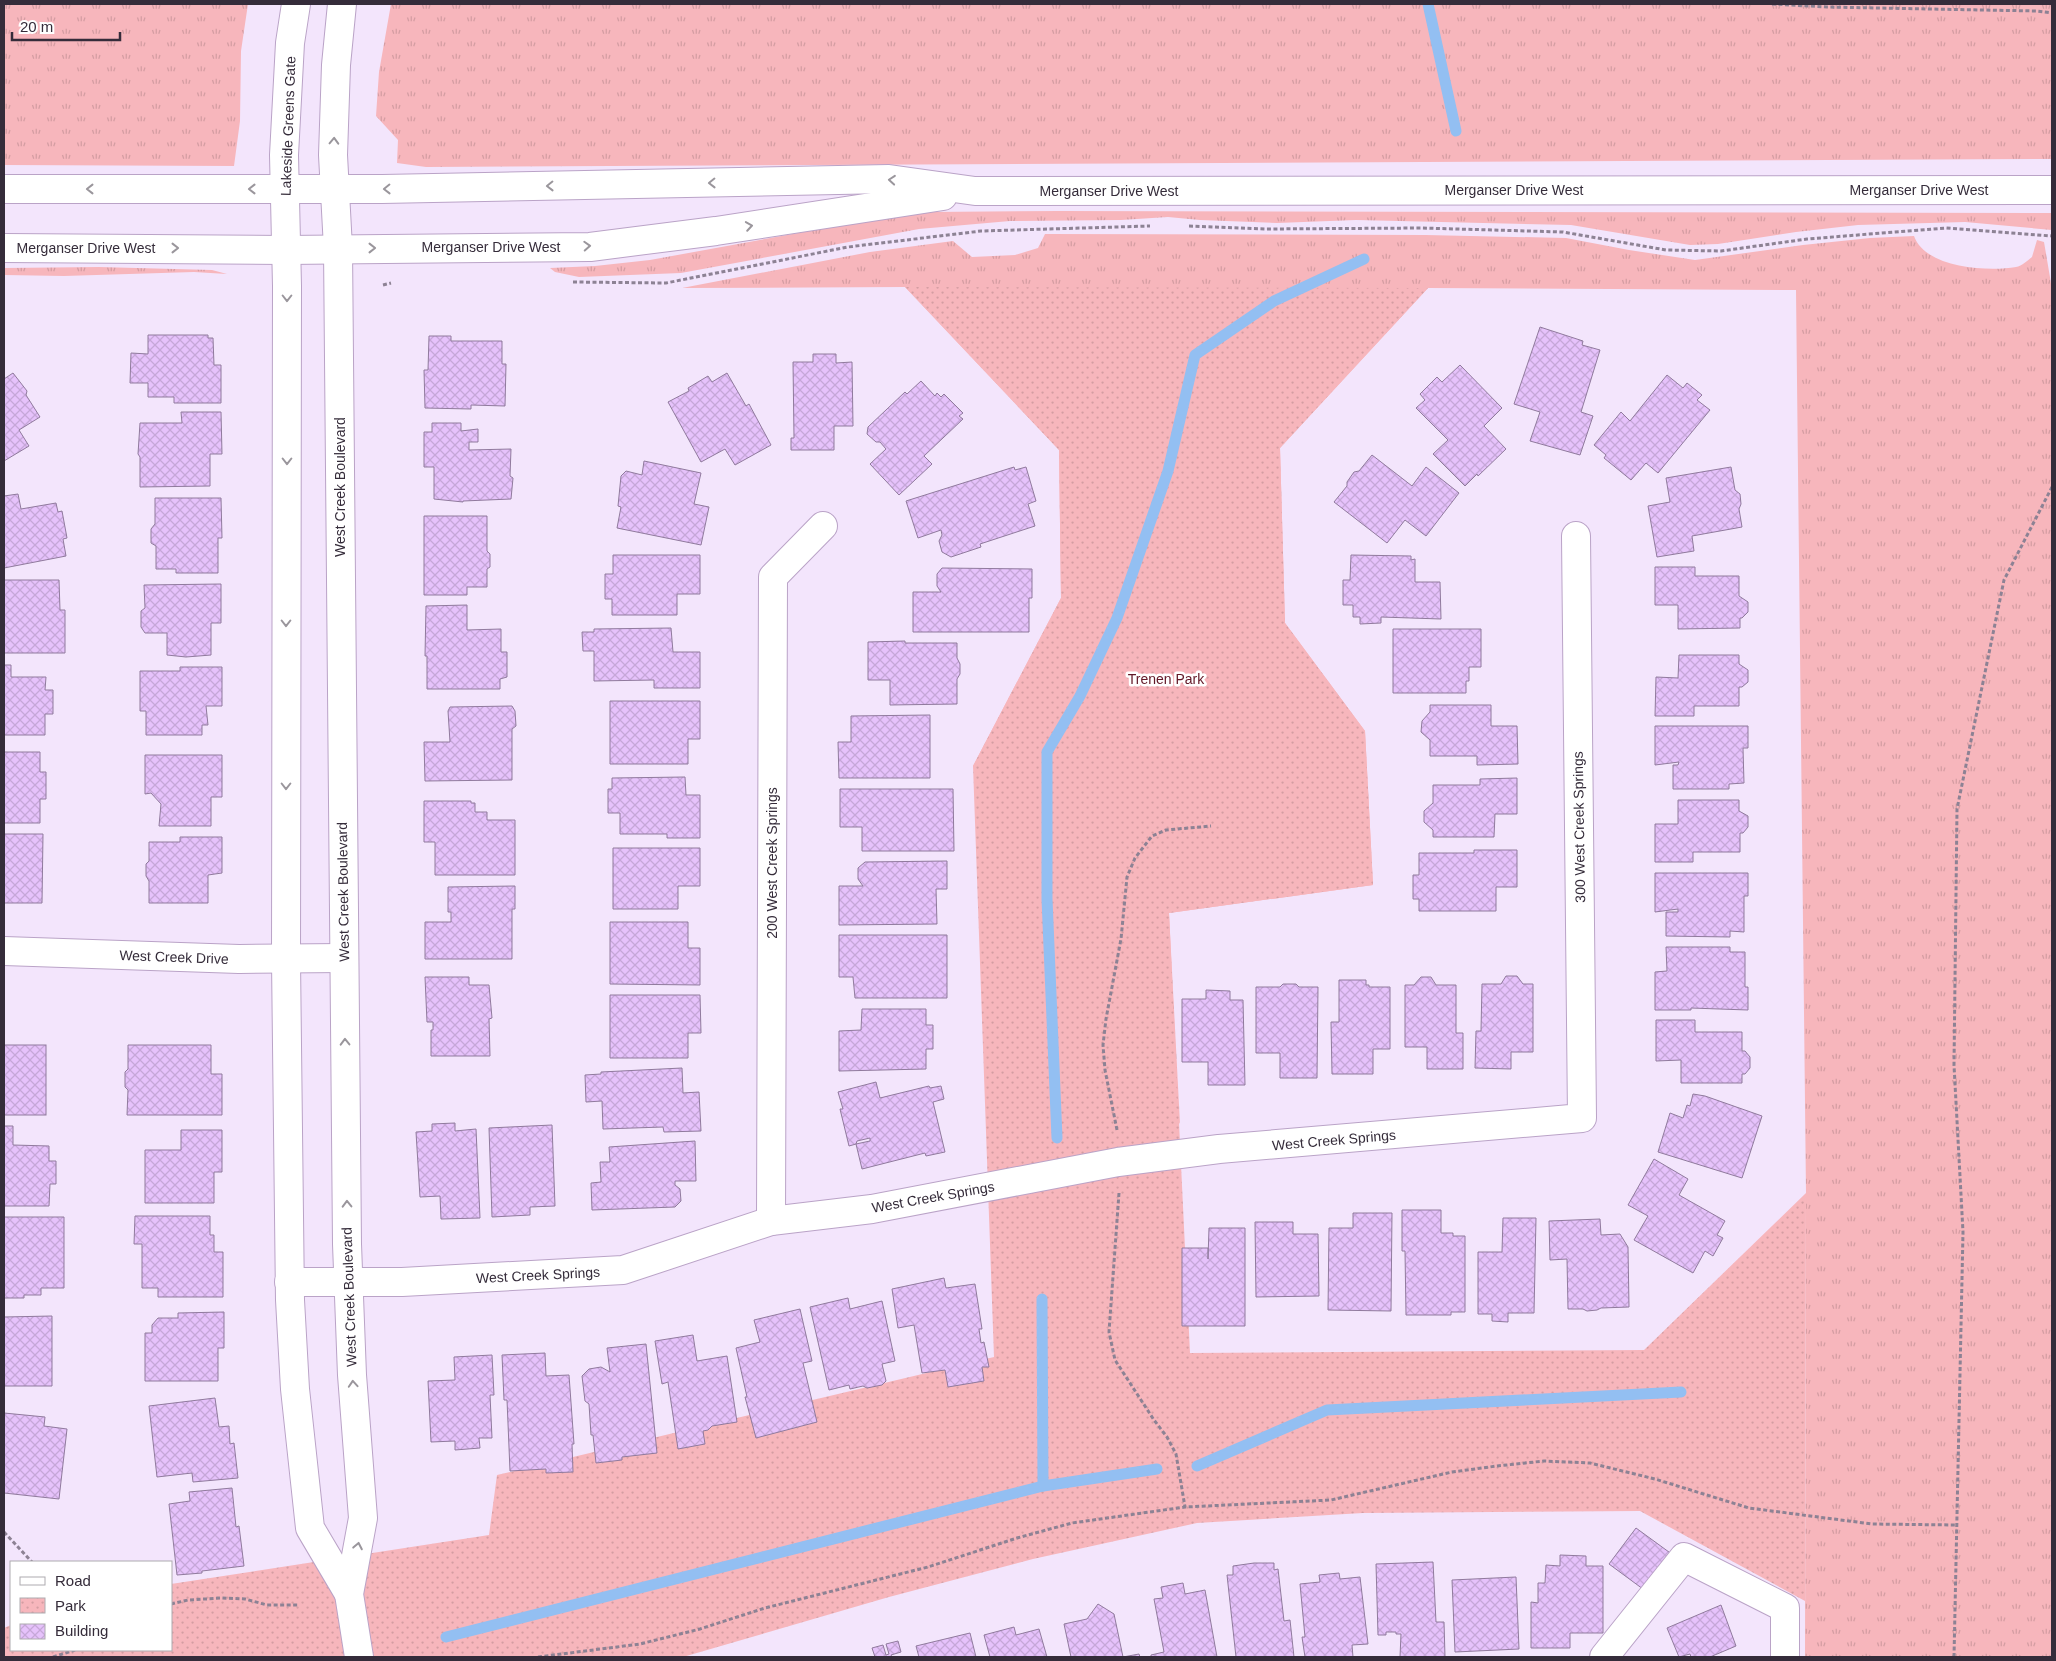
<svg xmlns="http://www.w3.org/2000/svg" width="2056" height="1661" viewBox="0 0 2056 1661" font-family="Helvetica,sans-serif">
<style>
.grass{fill:url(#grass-tufts)}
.park{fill:url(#park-dots)}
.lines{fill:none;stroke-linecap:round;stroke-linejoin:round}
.stream{stroke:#93bff2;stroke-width:11}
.building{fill:url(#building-cross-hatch);stroke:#907a9d}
.minor-casing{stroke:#baa3c7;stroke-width:30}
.path{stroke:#8d8294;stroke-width:3;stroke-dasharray:4 2.5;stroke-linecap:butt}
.minor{stroke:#fff;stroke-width:28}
.oneway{stroke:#9a969c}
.labels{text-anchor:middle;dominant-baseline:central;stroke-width:5;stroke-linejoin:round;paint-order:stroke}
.street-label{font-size:14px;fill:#352c3a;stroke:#fff}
.park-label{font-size:14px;fill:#621827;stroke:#fff}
</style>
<defs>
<pattern id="grass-tufts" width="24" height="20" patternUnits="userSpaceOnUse" patternTransform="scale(1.25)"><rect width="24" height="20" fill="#f7b6bc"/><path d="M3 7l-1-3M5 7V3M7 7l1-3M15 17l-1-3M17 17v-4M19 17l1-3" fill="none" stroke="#d49da2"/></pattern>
<pattern id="park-dots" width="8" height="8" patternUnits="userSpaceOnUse" patternTransform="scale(1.25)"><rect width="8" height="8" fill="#f7b6bc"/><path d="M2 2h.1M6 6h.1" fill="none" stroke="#d49da2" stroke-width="1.8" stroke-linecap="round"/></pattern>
<pattern id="building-cross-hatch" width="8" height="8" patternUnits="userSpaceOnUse" patternTransform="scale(1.25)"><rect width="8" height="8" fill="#e6c2fb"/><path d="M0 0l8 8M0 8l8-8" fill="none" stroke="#c6a7d8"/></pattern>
</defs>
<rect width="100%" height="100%" fill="#f3e5fc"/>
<g class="grass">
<polygon points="4,4 248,4 241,51 240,121 234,166 4,165"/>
<polygon points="391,4 2052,4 2052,159 426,167 397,163 398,140 376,116 379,72"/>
<polygon points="1059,211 2052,213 2052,230 1965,222 1858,225 1796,232 1718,244 1690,245 1571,225 1356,220 1277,223 1200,220 1168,217 1121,220 1010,221 919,229 681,273 579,277 555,272 550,268 595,266 650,260 886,217 930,212"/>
<path d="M1045,234L1426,235L1566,238L1629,250L1695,260L1803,245L1870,238L1914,236C1925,268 1988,272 2016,267C2022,266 2028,260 2032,257L2037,240L2044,242L2052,289V1657H1805L1806,1193L1796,290L1428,288L1280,448L1285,623L1365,731L1373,885L1169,913L1180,1124L973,766L1061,598L1059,450L905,287L682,288L870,252L953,241L972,257L1015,255L1038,248Z"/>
<polygon points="99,267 212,270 227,274 194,272 64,276 4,275 4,268"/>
</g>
<polygon class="park" points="905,287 1428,288 1280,448 1285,623 1365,731 1373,885 1169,913 1190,1353 1644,1350 1806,1193 1805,1601 1640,1511 1363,1513 1197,1523 1033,1559 889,1597 683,1657 4,1657 4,1628 11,1625 11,1650 171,1650 171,1584 489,1535 497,1475 994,1357 973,766 1061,598 1059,450"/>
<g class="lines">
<g class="stream">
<polyline points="1428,4 1456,131"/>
<polyline points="1057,1138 1047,899 1047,752 1080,696 1117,618 1168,471 1195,355 1274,301 1364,259"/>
<polyline points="1042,1299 1043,1486"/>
<polyline points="1197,1466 1327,1410 1681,1392"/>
<polyline points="446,1637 1043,1486 1157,1469"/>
</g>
</g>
<g class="building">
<polygon points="1540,327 1583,341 1582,345 1600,350 1581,412 1593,416 1580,455 1530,441 1540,412 1514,404"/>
<polygon points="148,335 208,335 208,338 213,338 214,365 221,365 221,403 174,403 174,397 148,397 148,383 130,383 131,353 148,354"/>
<polygon points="429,336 451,336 451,341 502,341 502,364 506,364 505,406 471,405 471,409 425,408 424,370 428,370"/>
<polygon points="813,354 836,354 836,363 852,362 853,426 834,426 834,450 791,450 791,438 794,438 793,362 813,362"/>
<polygon points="1460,365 1502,408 1484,426 1506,449 1478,476 1477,474 1465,486 1433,454 1448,440 1416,408 1425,400 1420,394 1437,377 1442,382"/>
<polygon points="13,373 27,391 26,395 40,417 19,430 29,446 4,461 4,379"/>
<polygon points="727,373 746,406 749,404 771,445 735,465 725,449 701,462 668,402 689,391 688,388 708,376 712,382"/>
<polygon points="1667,375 1683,388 1687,383 1702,395 1697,400 1710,410 1658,473 1646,463 1631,480 1604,458 1606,455 1594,445 1621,412 1630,421"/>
<polygon points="921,381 935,396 937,393 941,397 944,394 963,413 959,416 963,419 924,456 932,464 899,495 870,464 886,449 880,442 876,442 867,434 868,427 905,392 907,394"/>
<polygon points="181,412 221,412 222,454 210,454 210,486 140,487 140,457 138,454 140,423 182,423"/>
<polygon points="432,423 461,423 461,431 478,429 478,442 469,442 469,450 511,449 510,476 513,478 511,499 463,501 463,502 434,499 434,467 424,467 424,432 432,432"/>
<polygon points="1372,455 1412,486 1426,467 1459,493 1426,536 1405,520 1387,543 1334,502 1347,486 1347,482 1354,472 1359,471"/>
<polygon points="644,461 701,473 694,504 709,507 701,545 617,528 621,507 618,506 621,476 626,471 642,475"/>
<polygon points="1014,467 1015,470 1026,467 1036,501 1028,504 1035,526 980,544 981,547 951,557 942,552 939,541 942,535 941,530 918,538 906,501"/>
<polygon points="1731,467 1735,490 1740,494 1741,504 1739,509 1742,527 1692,536 1694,551 1657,557 1648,506 1670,502 1666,478"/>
<polygon points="18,494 21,509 56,503 58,512 62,511 67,538 63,539 66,556 4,568 4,496"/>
<polygon points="155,498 221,498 222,538 218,538 218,573 176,573 176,569 156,569 156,546 151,543 151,529 155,524"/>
<polygon points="424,516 487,516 487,551 490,554 490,567 487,569 487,587 467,587 467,595 424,595"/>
<polygon points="613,555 700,555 700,594 677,594 677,615 612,615 612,599 605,599 605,574 613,574"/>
<polygon points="1351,555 1411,556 1411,560 1415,559 1415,582 1440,582 1441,619 1381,617 1381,623 1360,624 1360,617 1353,617 1353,605 1343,605 1343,580 1350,580"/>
<polygon points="1655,567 1695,567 1695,576 1739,576 1739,596 1748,602 1748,612 1742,618 1740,618 1740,628 1678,629 1678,605 1655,605"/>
<polygon points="942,568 1032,569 1032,598 1029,598 1029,632 913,632 913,592 941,592 937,586 937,574"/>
<polygon points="4,580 59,580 60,610 65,610 65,653 4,653"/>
<polygon points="221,584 221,623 211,623 211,655 186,657 167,655 167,633 145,633 141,627 141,611 145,608 144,585"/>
<polygon points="467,605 467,630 501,629 501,652 507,652 507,677 500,679 500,689 427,689 427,656 425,656 426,606"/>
<polygon points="671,628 673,652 700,652 700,688 654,688 654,680 594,681 594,651 583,651 582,632 594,632 594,629"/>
<polygon points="1393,629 1481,629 1481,667 1469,667 1469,681 1466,681 1466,693 1393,693"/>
<polygon points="905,641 905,643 957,643 957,658 960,664 960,674 957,679 957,704 890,705 890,680 868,680 868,642"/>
<polygon points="1679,655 1739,655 1739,664 1748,670 1748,682 1742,687 1739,687 1739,706 1694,706 1694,716 1655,716 1656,677 1678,678"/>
<polygon points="4,665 11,665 11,677 46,677 45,690 53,690 53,714 45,714 45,735 4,735"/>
<polygon points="180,667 222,667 222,706 206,706 208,725 202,725 202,735 146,735 146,711 140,711 140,671 180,671"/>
<polygon points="610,701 700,701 700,739 688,739 688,764 610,764"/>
<polygon points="1430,705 1491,705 1491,726 1517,726 1518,764 1477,765 1477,756 1430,756 1430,740 1421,732 1422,721 1430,712"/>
<polygon points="512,706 515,711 516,726 512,729 512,780 425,781 424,742 450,742 448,711 450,707"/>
<polygon points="930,715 930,778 839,778 838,742 851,742 851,716"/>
<polygon points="1655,726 1748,726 1748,748 1743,748 1744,783 1729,784 1729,789 1673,789 1673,765 1678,765 1679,762 1655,765"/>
<polygon points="4,752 40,752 40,772 46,772 46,799 40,799 40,823 4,823"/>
<polygon points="145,755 222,755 222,797 211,797 211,826 159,826 161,804 151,793 145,794"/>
<polygon points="685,777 686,795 700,795 700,838 667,838 667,834 620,834 620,813 608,813 608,789 612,789 612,778"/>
<polygon points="1517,778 1517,814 1495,814 1494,837 1433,837 1433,830 1424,822 1424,811 1433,803 1433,785 1480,785 1480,779"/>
<polygon points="840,789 953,789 954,851 862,851 862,827 840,827"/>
<polygon points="1678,800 1739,800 1739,811 1748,816 1748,827 1743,833 1740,833 1740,852 1693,852 1693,862 1655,862 1655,824 1678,824"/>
<polygon points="424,801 471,801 471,803 475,803 475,812 487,812 487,820 515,820 515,875 435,875 435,842 424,842"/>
<polygon points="4,834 43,834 42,903 4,903"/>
<polygon points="180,837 222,837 222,873 208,875 208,903 149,903 149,881 146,876 146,864 149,861 149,842 180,842"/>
<polygon points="613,848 700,848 700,886 678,886 678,909 613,909"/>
<polygon points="1474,850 1517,850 1517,887 1496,887 1496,911 1419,911 1419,899 1413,899 1413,875 1419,875 1419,853 1474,853"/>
<polygon points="947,861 947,889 936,889 937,924 839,925 839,886 863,886 858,879 858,868 865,862"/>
<polygon points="1655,873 1748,873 1748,896 1744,896 1744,932 1730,931 1730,937 1666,936 1666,912 1678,912 1678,909 1655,912"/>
<polygon points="515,886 515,909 512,909 512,959 425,959 425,922 451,922 451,912 448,912 448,887"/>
<polygon points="610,922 688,922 688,948 700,948 700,985 610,984"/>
<polygon points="839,935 947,935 947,998 855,998 853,977 839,977"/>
<polygon points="1666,947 1730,947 1730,952 1745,952 1745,987 1748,987 1748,1010 1691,1008 1691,1010 1655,1010 1655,972 1667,971"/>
<polygon points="1506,976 1517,976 1523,984 1533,984 1533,1052 1511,1052 1511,1069 1475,1068 1476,1031 1481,1031 1482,984 1501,984"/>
<polygon points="425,977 469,977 469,985 489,985 492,1018 489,1019 490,1056 431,1056 431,1030 433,1030 433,1022 427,1022"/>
<polygon points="1421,977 1431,977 1436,985 1456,985 1456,1033 1463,1033 1463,1069 1427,1069 1427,1047 1405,1047 1405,985 1414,985"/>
<polygon points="1339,980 1366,980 1366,985 1369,985 1369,987 1390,987 1390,1049 1373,1049 1373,1074 1332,1074 1331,1022 1339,1022"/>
<polygon points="1283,984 1296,984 1299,987 1318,987 1317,1078 1280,1078 1280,1053 1256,1053 1256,987 1280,987"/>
<polygon points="1206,990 1230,991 1230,1000 1243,1000 1245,1085 1208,1085 1208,1062 1182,1062 1182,999 1206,999"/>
<polygon points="610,995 700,995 701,1033 688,1033 688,1058 610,1058"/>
<polygon points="862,1009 926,1009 926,1025 933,1025 933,1049 926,1049 926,1069 839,1071 839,1031 861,1030"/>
<polygon points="1656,1020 1695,1020 1695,1032 1742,1032 1742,1051 1745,1051 1750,1057 1750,1068 1745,1074 1742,1074 1742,1083 1681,1083 1681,1060 1656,1061"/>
<rect x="4" y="1045" width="42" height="70"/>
<polygon points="128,1045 211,1045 211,1074 222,1074 222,1115 127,1115 128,1090 125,1087 125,1072 128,1069"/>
<polygon points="682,1068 683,1093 699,1092 701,1131 664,1132 663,1127 603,1129 602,1101 586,1102 585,1075 601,1074 601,1072"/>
<polygon points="876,1082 880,1098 929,1086 930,1088 941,1086 944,1099 933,1102 945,1152 926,1156 925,1153 862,1169 856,1144 870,1141 870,1138 857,1141 856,1144 849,1146 840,1109 843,1109 838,1092"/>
<polygon points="1693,1094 1705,1096 1762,1116 1742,1178 1658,1152 1670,1113 1683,1118 1687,1105 1690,1106"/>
<polygon points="455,1123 455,1131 476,1129 480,1218 441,1219 440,1196 420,1197 416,1132 432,1131 432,1124"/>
<polygon points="552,1125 555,1206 530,1207 530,1215 492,1217 489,1128"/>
<polygon points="4,1126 13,1126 13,1145 49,1146 49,1161 56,1161 56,1184 50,1184 49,1206 4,1206"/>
<polygon points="181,1130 222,1130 222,1172 214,1172 214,1203 145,1203 145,1150 181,1150"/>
<polygon points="695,1141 696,1181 675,1181 675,1185 680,1189 681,1201 675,1207 592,1210 591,1183 601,1182 600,1162 610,1162 609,1147"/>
<polygon points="1654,1159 1688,1179 1679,1195 1725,1221 1717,1235 1723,1238 1713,1256 1705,1251 1693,1273 1634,1240 1648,1216 1628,1205"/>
<polygon points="1402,1210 1441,1210 1441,1233 1453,1233 1453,1236 1465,1236 1465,1312 1451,1312 1451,1315 1406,1315 1405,1251 1402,1251"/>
<polygon points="1353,1213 1392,1213 1391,1311 1328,1310 1329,1228 1353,1228"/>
<polygon points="135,1216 210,1216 210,1235 214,1235 214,1252 223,1252 223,1297 158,1297 158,1288 142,1288 142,1244 134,1244"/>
<polygon points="4,1217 64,1217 64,1288 41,1288 41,1295 24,1295 24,1298 4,1298"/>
<polygon points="1503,1218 1536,1218 1534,1313 1508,1313 1508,1322 1492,1321 1492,1314 1478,1314 1478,1252 1502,1252"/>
<polygon points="1600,1219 1601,1235 1620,1234 1628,1247 1629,1307 1601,1308 1597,1310 1587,1311 1583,1309 1568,1309 1567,1259 1550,1260 1549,1221"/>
<polygon points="1255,1222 1293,1222 1293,1234 1318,1234 1319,1296 1256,1297"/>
<polygon points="1209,1228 1245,1228 1245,1326 1182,1326 1182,1248 1208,1248 1208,1259"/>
<polygon points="944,1278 946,1288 975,1284 982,1329 979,1329 981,1343 984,1342 989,1367 982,1367 984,1381 948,1387 945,1370 922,1373 914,1325 898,1328 892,1289"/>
<polygon points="848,1298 850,1309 882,1301 895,1361 882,1364 886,1381 882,1385 867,1388 863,1386 850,1389 849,1385 829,1390 810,1307"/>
<polygon points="800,1309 812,1361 803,1363 817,1422 756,1438 745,1397 747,1397 736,1348 760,1342 754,1320"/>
<polygon points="224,1312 224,1348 218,1348 218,1381 145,1381 145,1333 152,1333 152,1325 158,1318 178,1318 178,1313"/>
<polygon points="52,1316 52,1386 4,1386 4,1317"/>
<polygon points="693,1335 697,1361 727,1356 737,1422 712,1426 708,1430 703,1431 705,1444 678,1449 668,1382 662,1384 655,1341"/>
<polygon points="646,1344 657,1453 622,1457 622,1460 596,1463 593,1435 591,1435 589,1404 585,1401 582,1376 589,1369 601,1367 610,1372 607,1348"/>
<polygon points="545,1353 546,1376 569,1375 574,1444 572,1444 573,1472 546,1473 546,1469 510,1471 507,1400 504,1400 502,1355"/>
<polygon points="492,1355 494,1395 490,1395 492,1438 479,1438 480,1448 455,1450 455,1441 431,1442 428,1381 455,1380 454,1357"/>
<polygon points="215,1398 219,1427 229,1426 230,1444 234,1443 238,1478 193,1482 192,1473 157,1477 149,1406"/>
<polygon points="4,1413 45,1417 44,1426 67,1429 59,1499 4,1493"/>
<polygon points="232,1488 236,1527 239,1526 244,1566 202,1571 202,1573 177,1575 169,1504 190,1501 189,1492"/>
<polygon points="1636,1528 1673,1555 1647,1592 1609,1564"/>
<polygon points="1560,1555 1586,1556 1586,1566 1603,1566 1603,1633 1570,1633 1570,1648 1531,1648 1531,1602 1538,1603 1538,1583 1545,1583 1546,1565 1560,1566"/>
<polygon points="1433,1562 1436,1622 1444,1622 1445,1657 1400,1657 1401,1634 1396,1634 1396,1632 1386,1632 1386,1635 1378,1635 1376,1564"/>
<polygon points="1254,1563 1274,1563 1274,1570 1278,1569 1284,1621 1290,1620 1294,1657 1236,1657 1227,1575 1233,1575 1233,1566"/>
<polygon points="1339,1573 1340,1579 1360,1577 1368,1644 1352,1645 1353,1657 1305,1657 1302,1637 1305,1637 1300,1584 1320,1582 1319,1575"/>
<polygon points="1516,1577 1519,1649 1455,1652 1452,1580"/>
<polygon points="1183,1583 1185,1594 1205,1590 1217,1657 1151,1657 1151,1655 1164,1652 1154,1599 1163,1598 1161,1587"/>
<polygon points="1098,1604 1114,1614 1123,1657 1139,1654 1140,1657 1071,1657 1064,1624 1087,1619"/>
<polygon points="1721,1605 1736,1646 1710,1657 1691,1657 1690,1654 1679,1657 1667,1628"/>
<polygon points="1014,1627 1016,1635 1039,1629 1047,1657 990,1657 984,1635"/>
<polygon points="970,1633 976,1657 919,1657 916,1646"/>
<polygon points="898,1641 901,1652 891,1655 892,1657 875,1657 872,1648 883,1645 886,1655 889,1654 886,1644"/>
</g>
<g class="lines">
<g class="minor-casing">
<g id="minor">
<polyline points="296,4 290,43 284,155 287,286 286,960 290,1300 295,1389 310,1528 349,1594"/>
<polyline points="342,4 336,65 333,155 338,248 347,1244 352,1375 363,1518 349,1594 359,1657"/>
<polyline points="4,189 382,189 889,179 975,191 2052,190"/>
<polyline points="4,248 286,250 590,247 716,231 943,196"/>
<polyline points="4,951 239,959 344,958"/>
<polyline points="771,1221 773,577 823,526"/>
<polyline points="289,1282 402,1282 623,1270 771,1221 872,1209 1118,1162 1219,1149 1582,1118 1576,536"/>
<polyline points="1604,1657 1684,1557 1785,1608 1785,1657"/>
</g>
</g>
<g class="path">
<polyline points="1772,4 1827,7 2036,11 2052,13"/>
<polyline points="1189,226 1266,229 1422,228 1563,232 1666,250 1721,251 1807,239 1946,228 2052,236"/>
<polyline points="573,282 666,283 848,247 981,231 1150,226"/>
<polyline points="383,285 391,283"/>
<polyline points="1117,1130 1105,1070 1103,1045 1106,1019 1121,939 1127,877 1135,858 1152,836 1166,830 1211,826"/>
<polyline points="1119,1193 1109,1332 1115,1360 1154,1420 1167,1437 1176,1454 1185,1507"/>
<polyline points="4,1532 32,1562"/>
<polyline points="171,1604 188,1600 222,1598 245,1599 267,1605 298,1605"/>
<polyline points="53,1657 75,1650"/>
<polyline points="538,1657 640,1644 700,1629 765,1608 928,1567 1017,1538 1072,1523 1185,1507 1331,1500 1452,1472 1497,1466 1544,1461 1590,1463 1655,1479 1749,1508 1872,1524 1956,1525"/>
<polyline points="1954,1657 1963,1232 1954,1065 1957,809 2004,580 2052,487"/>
</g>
<use href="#minor" class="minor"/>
</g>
<defs><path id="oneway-chevron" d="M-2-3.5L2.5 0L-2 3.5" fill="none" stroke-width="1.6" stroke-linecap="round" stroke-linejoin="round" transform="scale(1.25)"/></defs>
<g class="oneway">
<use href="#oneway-chevron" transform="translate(334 141) rotate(-88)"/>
<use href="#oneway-chevron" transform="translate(892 180) rotate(-175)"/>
<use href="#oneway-chevron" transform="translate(712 183) rotate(179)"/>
<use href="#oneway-chevron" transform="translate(550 186) rotate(179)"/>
<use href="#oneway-chevron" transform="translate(90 189) rotate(180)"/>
<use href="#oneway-chevron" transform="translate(252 189) rotate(180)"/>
<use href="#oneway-chevron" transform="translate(387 189) rotate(179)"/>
<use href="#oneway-chevron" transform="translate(749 226) rotate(-9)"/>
<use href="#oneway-chevron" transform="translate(587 246) rotate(-3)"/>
<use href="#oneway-chevron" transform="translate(175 248)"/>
<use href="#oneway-chevron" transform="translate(372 248)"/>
<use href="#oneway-chevron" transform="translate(287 298) rotate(90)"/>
<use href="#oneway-chevron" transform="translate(287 461) rotate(90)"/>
<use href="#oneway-chevron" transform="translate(286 623) rotate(90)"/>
<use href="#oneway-chevron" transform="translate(286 786) rotate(90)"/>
<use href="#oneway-chevron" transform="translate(345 1042) rotate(-91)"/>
<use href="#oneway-chevron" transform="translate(347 1204) rotate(-91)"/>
<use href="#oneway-chevron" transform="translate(353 1384) rotate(-94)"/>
<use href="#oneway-chevron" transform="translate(358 1546) rotate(-79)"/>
</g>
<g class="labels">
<g class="street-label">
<text transform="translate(288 126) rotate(-88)">Lakeside Greens Gate</text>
<text x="1514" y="190">Merganser Drive West</text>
<text x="1919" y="190">Merganser Drive West</text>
<text x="1109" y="191">Merganser Drive West</text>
<text x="491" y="247">Merganser Drive West</text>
<text x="86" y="248">Merganser Drive West</text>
<text transform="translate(340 487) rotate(-90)">West Creek Boulevard</text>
<text transform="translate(1579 827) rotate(-91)">300 West Creek Springs</text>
<text transform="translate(772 863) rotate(-90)">200 West Creek Springs</text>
<text transform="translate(343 892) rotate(-91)">West Creek Boulevard</text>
<text transform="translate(174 957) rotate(2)">West Creek Drive</text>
<text transform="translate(1334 1140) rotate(-5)">West Creek Springs</text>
<text transform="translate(933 1197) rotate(-10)">West Creek Springs</text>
<text transform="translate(538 1275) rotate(-3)">West Creek Springs</text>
<text transform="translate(349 1297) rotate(-92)">West Creek Boulevard</text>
</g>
<g class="park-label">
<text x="1166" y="679">Trenen Park</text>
</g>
</g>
<rect width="2056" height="1661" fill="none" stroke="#352c3a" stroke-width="10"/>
<rect x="10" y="1561" width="162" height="90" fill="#ffffff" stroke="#aeabb0"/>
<rect x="20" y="1577" width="25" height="8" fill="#ffffff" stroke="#aeabb0"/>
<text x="55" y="1586" font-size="15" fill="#352c3a">Road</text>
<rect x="20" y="1598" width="25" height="15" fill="url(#park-dots)" stroke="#aeabb0"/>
<text x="55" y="1611" font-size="15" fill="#352c3a">Park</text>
<rect x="20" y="1624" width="25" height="15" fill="url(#building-cross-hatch)" stroke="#aeabb0"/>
<text x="55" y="1636" font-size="15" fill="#352c3a">Building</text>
<path d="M12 32v8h108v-8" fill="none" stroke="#352c3a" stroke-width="2.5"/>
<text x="20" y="32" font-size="15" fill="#352c3a" stroke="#ffffff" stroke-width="4" paint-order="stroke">20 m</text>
</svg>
